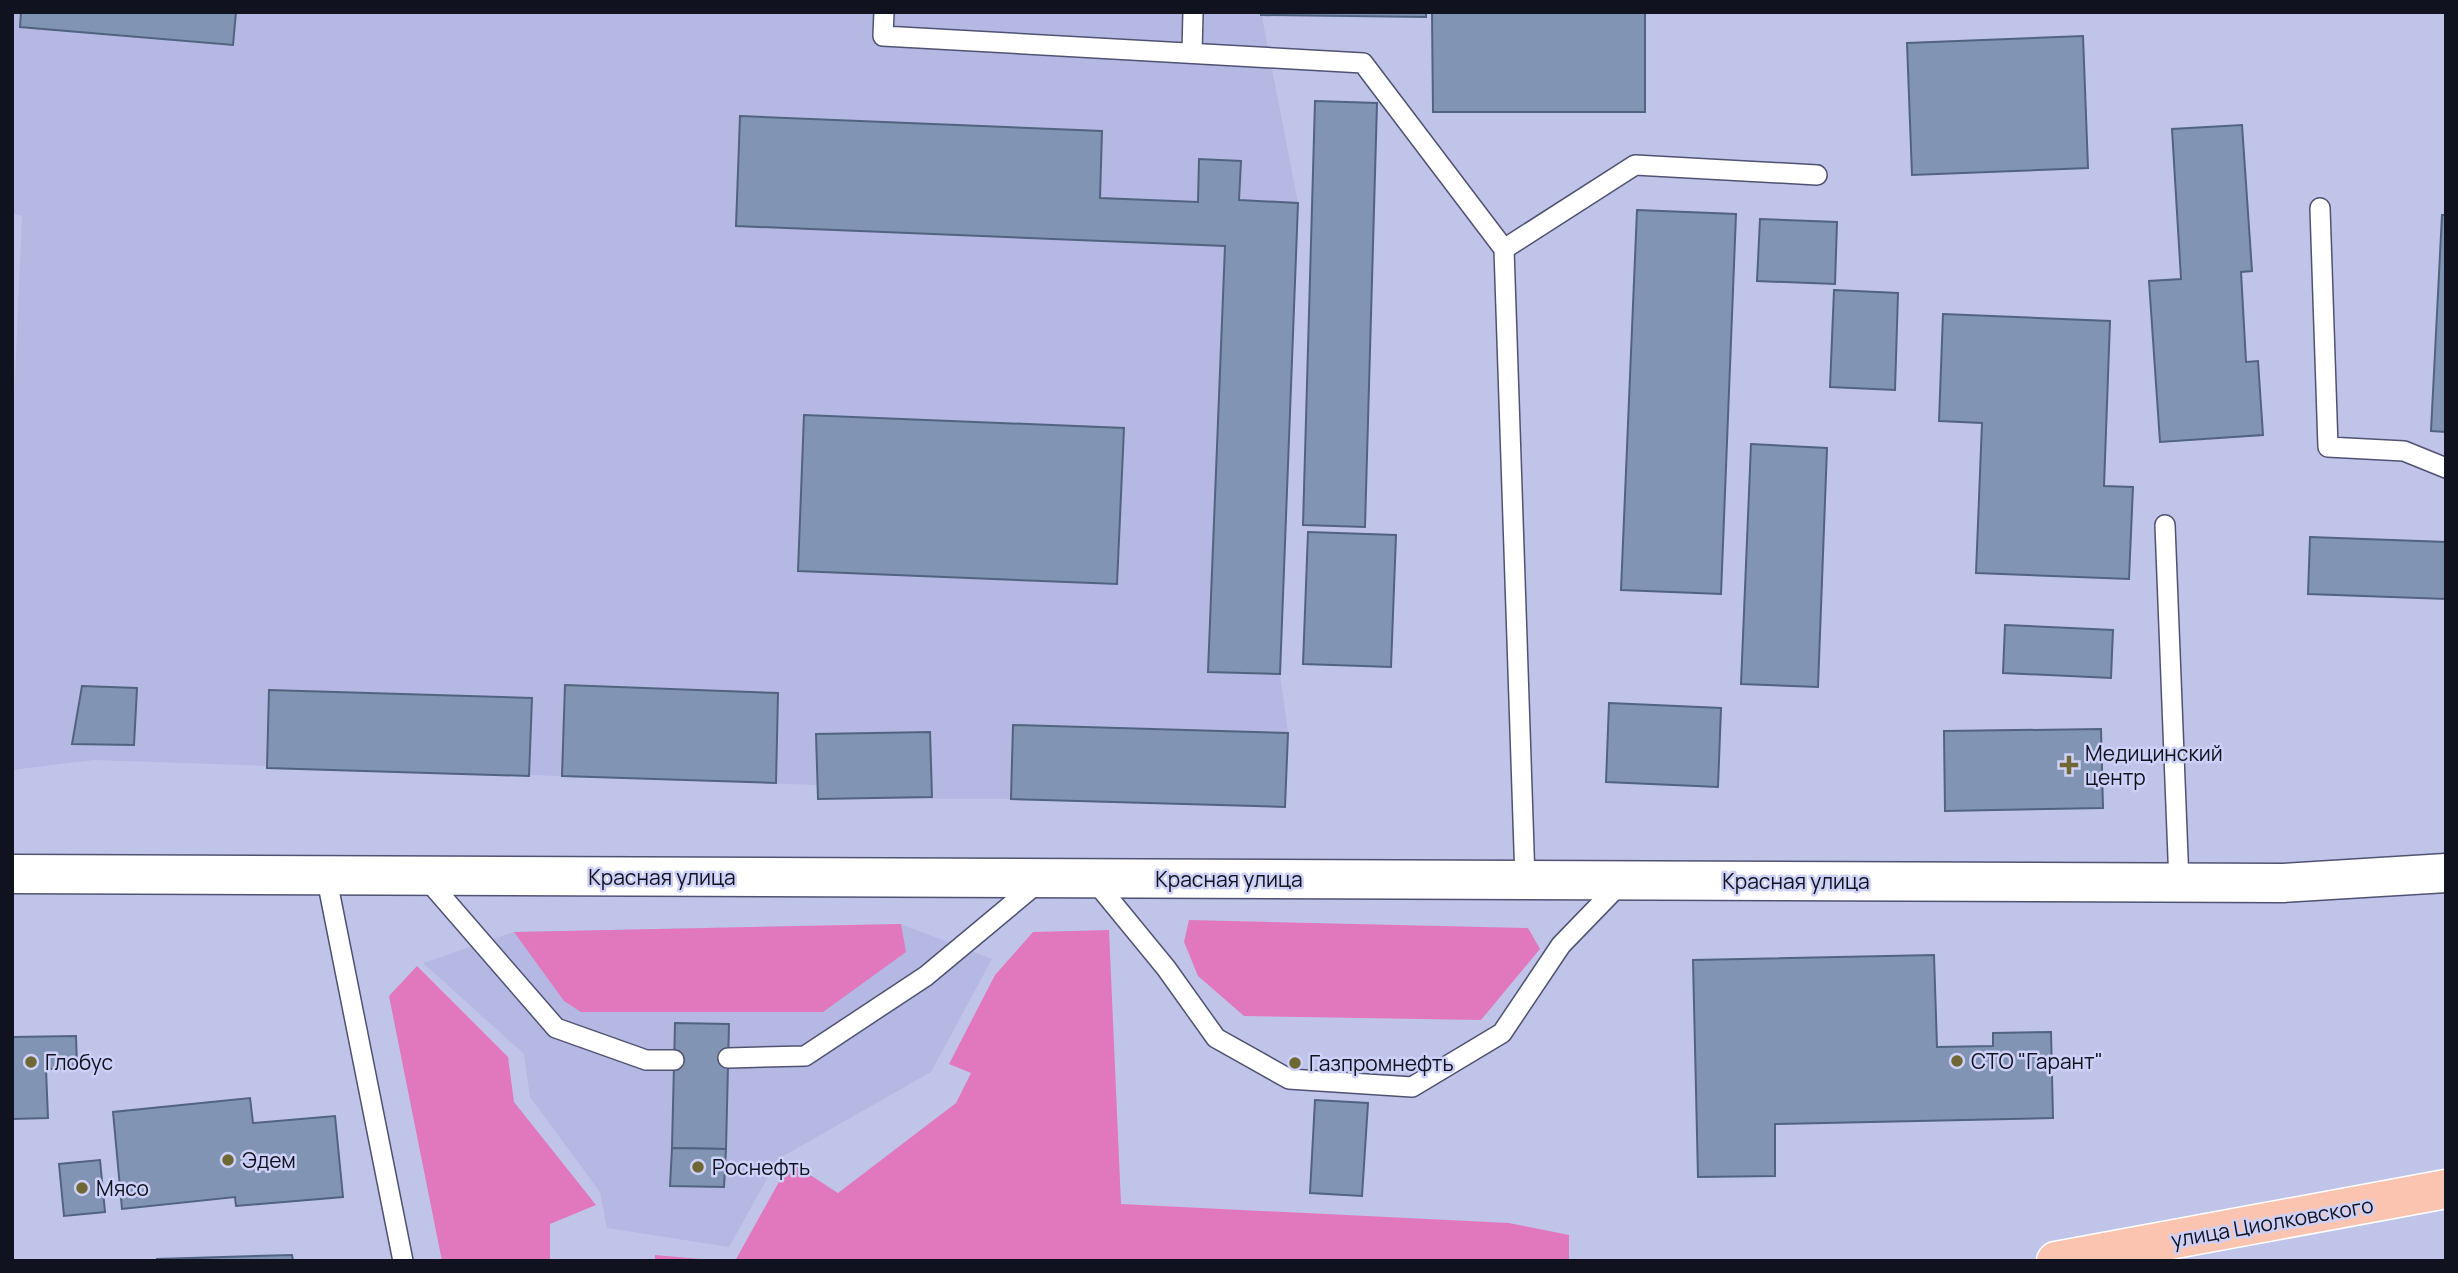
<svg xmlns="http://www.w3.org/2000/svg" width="2458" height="1273" viewBox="0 0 2458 1273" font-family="Manrope,sans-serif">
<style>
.built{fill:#b4b8e3}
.green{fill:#e178be}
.building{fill:#8294b4;stroke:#526380;stroke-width:2}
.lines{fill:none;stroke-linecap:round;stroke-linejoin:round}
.lane-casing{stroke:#505272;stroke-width:22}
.secondary-casing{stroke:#505272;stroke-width:41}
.primary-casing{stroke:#fff;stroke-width:41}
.lane{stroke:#fff;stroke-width:19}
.secondary{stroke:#fff;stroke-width:38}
.primary{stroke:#fac4b0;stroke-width:38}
.poi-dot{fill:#6f6834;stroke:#ced1f7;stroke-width:2.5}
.labels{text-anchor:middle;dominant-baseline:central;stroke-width:5;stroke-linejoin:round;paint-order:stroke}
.poi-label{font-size:21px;fill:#11121f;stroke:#ced1f7;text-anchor:start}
.street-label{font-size:21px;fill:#11121f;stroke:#ced1f7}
</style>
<rect width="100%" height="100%" fill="#c1c4e9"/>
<g class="built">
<polygon points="12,12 1261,12 1298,203 1280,674 1288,733 1285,807 1011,799 818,799 817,785 94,760 12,770 12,449 22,216 12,213"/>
<polygon points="901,924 992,959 931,1072 778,1159 729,1247 607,1228 600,1192 530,1097 524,1054 423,963 514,932"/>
</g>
<g class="green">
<polygon points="1189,920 1528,928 1540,949 1481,1020 1244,1016 1198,976 1184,942"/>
<polygon points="901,924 906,952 823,1012 581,1012 564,1001 514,932"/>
<polygon points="1109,930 1121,1204 1509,1223 1569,1235 1569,1261 735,1261 790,1162 838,1193 956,1103 971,1073 949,1064 995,975 1033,932"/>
<polygon points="417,966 508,1057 514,1102 596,1205 550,1224 550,1261 442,1261 389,996"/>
<polygon points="655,1255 722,1261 655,1261"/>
</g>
<g class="building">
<polygon points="21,12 236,12 233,45 20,27"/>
<polygon points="1261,12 1426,12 1426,17 1261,15"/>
<polygon points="1432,12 1645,12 1645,112 1433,112"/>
<polygon points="2083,36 2088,168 1912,175 1907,43"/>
<polygon points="1315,101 1377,103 1365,527 1303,525"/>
<polygon points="740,116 1102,131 1100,198 1198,202 1199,159 1241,161 1239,200 1298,203 1280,674 1208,672 1225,246 736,226"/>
<polygon points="2242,125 2252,271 2241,272 2246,362 2258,361 2263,435 2160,442 2149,281 2181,279 2172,129"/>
<polygon points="1637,210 1736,214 1721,594 1621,590"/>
<polygon points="2442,215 2446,215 2446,432 2431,431"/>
<polygon points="1760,219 1837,222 1835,284 1757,281"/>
<polygon points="1834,290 1898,293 1895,390 1830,387"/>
<polygon points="1943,314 2110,321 2104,486 2133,487 2129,579 1976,573 1982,423 1939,421"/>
<polygon points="804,415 1124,428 1117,584 798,571"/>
<polygon points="1751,444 1827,448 1818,687 1741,684"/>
<polygon points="1308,532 1396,535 1391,667 1303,664"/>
<polygon points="2310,537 2446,542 2446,599 2308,594"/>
<polygon points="2005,625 2113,630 2111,678 2003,673"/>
<polygon points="565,685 778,693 776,783 562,776"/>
<polygon points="82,686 137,688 134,745 72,744"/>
<polygon points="269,690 532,698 529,776 267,768"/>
<polygon points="1609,703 1721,708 1718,787 1606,782"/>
<polygon points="1013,725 1288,733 1285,807 1011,799"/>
<polygon points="2101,729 2103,808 1945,811 1944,731"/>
<polygon points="930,732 932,797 818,799 816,734"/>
<polygon points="1934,955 1937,1047 1993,1046 1993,1033 2051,1032 2053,1118 1775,1124 1775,1176 1698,1177 1693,960"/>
<polygon points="675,1023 729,1024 726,1149 672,1148"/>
<polygon points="76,1036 77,1068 46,1069 48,1118 12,1119 12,1037"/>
<polygon points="250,1098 253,1123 335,1116 343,1197 236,1206 235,1197 122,1209 113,1112"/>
<polygon points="1315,1100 1368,1103 1362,1196 1310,1193"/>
<polygon points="672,1148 726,1149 724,1187 670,1186"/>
<polygon points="100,1160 105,1212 64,1216 59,1164"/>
<polygon points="292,1255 293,1261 156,1259"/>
</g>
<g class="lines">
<g class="lane-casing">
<g id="lane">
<polyline points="884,12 883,36 1363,63 1504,249 1525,880"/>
<polyline points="1192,53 1193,12"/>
<polyline points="2320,208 2328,447 2404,451 2446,468"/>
<polyline points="1504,249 1635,165 1817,175"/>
<polyline points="2165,525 2179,883"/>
<polyline points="326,875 403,1261"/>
<polyline points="425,877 556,1028 646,1060 674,1060"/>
<polyline points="1093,879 1166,968 1216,1038 1289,1079 1412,1087 1502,1033 1561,945 1624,880"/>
<polyline points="728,1058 805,1056 926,976 1040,881"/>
</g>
</g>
<g class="secondary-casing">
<polyline id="secondary" points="12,874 2283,883 2446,873"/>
</g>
<g class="primary-casing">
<polyline id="primary" points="2056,1261 2446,1189"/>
</g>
<use href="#lane" class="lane"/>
<use href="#secondary" class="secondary"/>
<use href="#primary" class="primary"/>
</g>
<g class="poi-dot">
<path d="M2065.5 754.5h7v7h7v7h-7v7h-7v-7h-7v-7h7z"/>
<circle cx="1957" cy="1061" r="7"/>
<circle cx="31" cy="1062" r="7"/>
<circle cx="1295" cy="1063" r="7"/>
<circle cx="228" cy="1160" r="7"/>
<circle cx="698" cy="1167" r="7"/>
<circle cx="82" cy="1188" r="7"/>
</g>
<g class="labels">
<g class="poi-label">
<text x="2085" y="753">Медицинский<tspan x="2085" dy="24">центр</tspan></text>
<text x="1971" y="1061">СТО "Гарант"</text>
<text x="45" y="1062">Глобус</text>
<text x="1309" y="1063">Газпромнефть</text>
<text x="242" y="1160">Эдем</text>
<text x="712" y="1167">Роснефть</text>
<text x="96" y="1188">Мясо</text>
</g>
<g class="street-label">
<text x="662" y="877">Красная улица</text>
<text x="1229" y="879">Красная улица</text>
<text x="1796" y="881">Красная улица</text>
<text transform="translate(2272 1222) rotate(-10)">улица Циолковского</text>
</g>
</g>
<rect width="2458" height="1273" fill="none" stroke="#11121f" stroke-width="28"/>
</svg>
